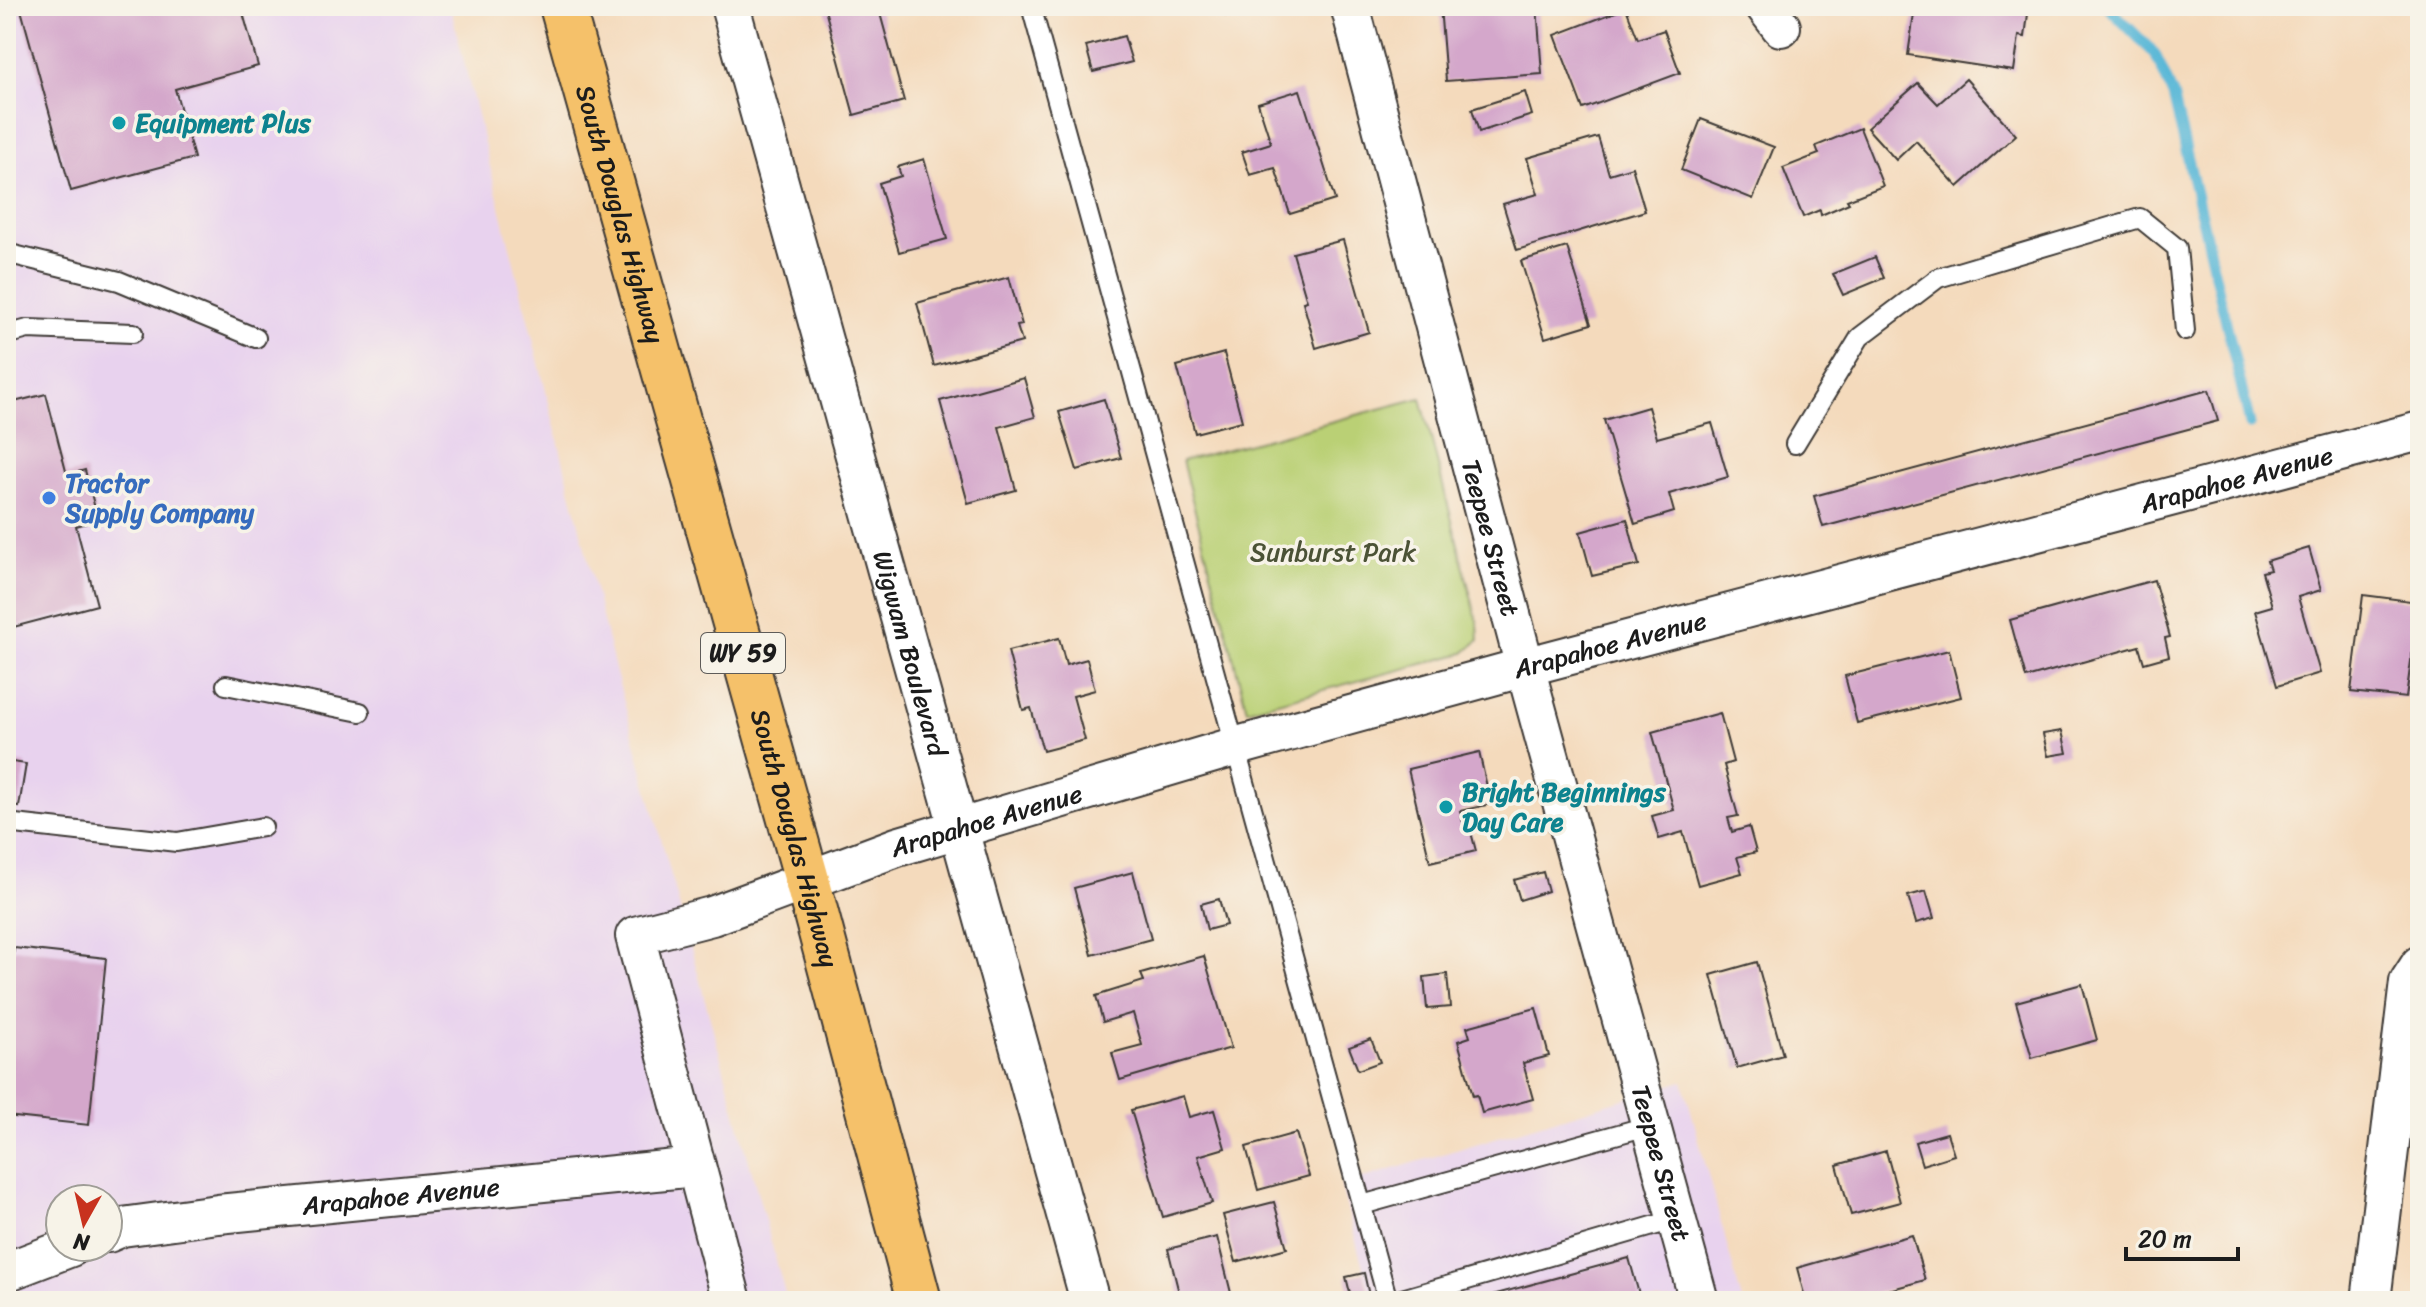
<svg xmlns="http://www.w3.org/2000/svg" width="2426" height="1307" viewBox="0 0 2426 1307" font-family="Sriracha,sans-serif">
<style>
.built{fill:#e8d2ee;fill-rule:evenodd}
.green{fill:#bad074;stroke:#6b7648;stroke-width:2}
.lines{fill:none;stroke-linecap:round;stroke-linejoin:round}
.stream{stroke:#58b7d7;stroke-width:11}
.building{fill:#d4a7cb}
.lane-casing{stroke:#3c3834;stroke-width:22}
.street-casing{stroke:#3c3834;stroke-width:42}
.highway-casing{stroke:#3c3834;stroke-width:48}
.lane{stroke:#fff;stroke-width:18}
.street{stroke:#fff;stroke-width:38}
.highway{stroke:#f5c16b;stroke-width:44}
.culture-dot{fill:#0f9aa8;stroke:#f7f3e8;stroke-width:3}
.shop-dot{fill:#3f7fe0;stroke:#f7f3e8;stroke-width:3}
.labels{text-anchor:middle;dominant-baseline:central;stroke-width:7;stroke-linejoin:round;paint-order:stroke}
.shield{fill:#f7f3e8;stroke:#5e5c59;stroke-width:2}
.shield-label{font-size:24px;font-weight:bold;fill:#1c1c1c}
.culture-label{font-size:26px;font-weight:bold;fill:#0d838f;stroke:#f7f3e8;text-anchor:start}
.street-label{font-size:26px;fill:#1c1c1c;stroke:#f7f3e8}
.shop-label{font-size:26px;font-weight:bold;fill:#366cbe;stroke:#f7f3e8;text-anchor:start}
.park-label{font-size:26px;fill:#4b5236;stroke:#f7f3e8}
</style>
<rect width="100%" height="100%" fill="#f7f3e8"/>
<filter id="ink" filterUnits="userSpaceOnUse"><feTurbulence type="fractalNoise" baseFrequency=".0125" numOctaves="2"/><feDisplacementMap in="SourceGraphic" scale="16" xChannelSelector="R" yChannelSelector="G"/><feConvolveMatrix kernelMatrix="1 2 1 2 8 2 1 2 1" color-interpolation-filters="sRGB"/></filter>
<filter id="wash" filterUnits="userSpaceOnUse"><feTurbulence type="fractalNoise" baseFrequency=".006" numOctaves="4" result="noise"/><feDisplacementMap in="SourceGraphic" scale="32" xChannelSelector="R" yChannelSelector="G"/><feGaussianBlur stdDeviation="1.8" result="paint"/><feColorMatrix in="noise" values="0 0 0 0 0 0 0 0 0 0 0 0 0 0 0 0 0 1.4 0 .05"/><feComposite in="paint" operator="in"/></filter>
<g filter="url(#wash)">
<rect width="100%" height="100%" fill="#f4dabc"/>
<g class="built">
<path d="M6,6H450L616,673L787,1301H6ZM60,1199H108V1247H60Z"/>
<polygon points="1683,1081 1742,1301 1372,1301 1341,1185"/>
</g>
<polygon class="green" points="1421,398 1478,624 1479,640 1464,653 1247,710 1182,461"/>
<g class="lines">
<polyline class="stream" points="2107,6 2155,54 2173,95 2250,424"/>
</g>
<g id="blocks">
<g class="building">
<polygon points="20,6 241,6 258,66 175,89 194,158 71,191"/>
<polygon points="824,6 878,6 904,101 854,115"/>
<polygon points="1223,6 1255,6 1255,7 1226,16"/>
<polygon points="1440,6 1537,6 1542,74 1446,81"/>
<polygon points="1554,6 1581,6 1581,13 1553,12"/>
<polygon points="1945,6 2029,6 2025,37 2019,36 2014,71 1908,55 1915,7 1944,11"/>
<polygon points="1626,8 1638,39 1664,30 1680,73 1583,109 1555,35"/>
<polygon points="1124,36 1132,62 1093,72 1086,46"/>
<polygon points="1966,79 2016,135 1958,187 1916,141 1896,160 1867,128 1918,83 1938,104"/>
<polygon points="1300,90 1335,200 1290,214 1275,168 1250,175 1242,152 1271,143 1258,103"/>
<polygon points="1525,92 1532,115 1479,132 1472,109"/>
<polygon points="1701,119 1774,147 1753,199 1681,170"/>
<polygon points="1860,128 1883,186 1847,200 1849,203 1821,215 1820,210 1803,217 1783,168 1819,154 1816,146"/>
<polygon points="1598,137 1609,174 1632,167 1645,211 1517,250 1503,204 1538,194 1527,158"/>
<polygon points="924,159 947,239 899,252 879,183 901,176 898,167"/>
<polygon points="1343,240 1369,332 1316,348 1303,302 1307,301 1293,253"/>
<polygon points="1567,247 1591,324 1545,338 1521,261"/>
<polygon points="1875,257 1884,278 1843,295 1833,274"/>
<polygon points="1009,277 1022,325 1017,326 1022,342 934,366 917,303"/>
<polygon points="1224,353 1242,421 1195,433 1177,366"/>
<polygon points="1024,378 1035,417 999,427 1016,490 968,503 940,401"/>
<polygon points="2209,390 2218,421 1823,527 1814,496"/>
<polygon points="46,394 67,475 85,470 98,520 76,526 97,605 6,629 6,404"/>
<polygon points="1104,399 1121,458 1077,470 1059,412"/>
<polygon points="1648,407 1657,438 1712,423 1728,477 1669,494 1674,512 1635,524 1604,420"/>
<polygon points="1627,519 1639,565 1592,576 1580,532"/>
<polygon points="2309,548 2321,590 2298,597 2320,673 2277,686 2255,611 2272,606 2262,572 2270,570 2267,561"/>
<polygon points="2154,580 2170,637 2165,638 2169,656 2144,663 2139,646 2026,678 2010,620"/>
<polygon points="2363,595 2419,602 2406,698 2351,692"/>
<polygon points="1059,638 1066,665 1087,659 1095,690 1073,696 1085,740 1043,751 1031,708 1023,710 1008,651"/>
<polygon points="1949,650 1961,697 1857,723 1845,676"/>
<polygon points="1720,713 1733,762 1724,765 1738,816 1728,818 1732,832 1749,827 1756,852 1737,857 1742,873 1698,885 1683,832 1659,839 1652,816 1674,810 1652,732"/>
<polygon points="2062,731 2067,753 2048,756 2043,734"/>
<polygon points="1479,752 1491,804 1460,811 1463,822 1468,821 1476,851 1430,862 1408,769"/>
<polygon points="6,761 26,764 19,807 6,805"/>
<polygon points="1133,872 1151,939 1092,955 1074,888"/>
<polygon points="1543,872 1548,891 1520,900 1514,880"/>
<polygon points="1926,891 1934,918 1916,923 1908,896"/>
<polygon points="1219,899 1226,925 1207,930 1201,904"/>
<polygon points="14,948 106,958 89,1125 6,1116 6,1025"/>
<polygon points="1204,956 1231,1048 1120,1080 1112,1053 1142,1045 1133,1013 1103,1022 1096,996 1144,981 1141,974"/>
<polygon points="1757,962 1783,1055 1737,1068 1711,975"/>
<polygon points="1447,974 1450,1007 1427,1009 1424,977"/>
<polygon points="2082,984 2097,1040 2032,1058 2016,1002"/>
<polygon points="1536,1008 1549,1056 1523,1063 1533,1099 1482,1113 1477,1095 1473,1096 1458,1041 1470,1037 1467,1027"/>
<polygon points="1371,1039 1380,1062 1358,1070 1349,1047"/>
<polygon points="1183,1096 1189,1117 1214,1110 1225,1148 1198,1156 1212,1203 1163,1217 1131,1110"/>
<polygon points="1296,1133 1309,1176 1258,1190 1246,1147"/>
<polygon points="1947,1133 1954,1155 1922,1165 1915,1142"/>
<polygon points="1886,1151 1900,1202 1851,1215 1837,1165"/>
<polygon points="1274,1202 1287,1248 1236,1262 1223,1215"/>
<polygon points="1912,1235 1925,1280 1849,1301 1806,1301 1797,1268"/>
<polygon points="1217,1237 1233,1301 1181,1301 1168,1249"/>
<polygon points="1629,1258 1641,1301 1474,1301 1474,1300"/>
<polygon points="1364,1273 1370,1300 1352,1301 1346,1277"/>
</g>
</g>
</g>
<g filter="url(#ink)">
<use href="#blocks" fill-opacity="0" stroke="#3c3834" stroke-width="2"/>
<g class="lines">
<g class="lane-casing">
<g id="lane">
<polyline points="1031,6 1388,1301"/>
<polyline points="6,253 119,281 256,338"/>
<polyline points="6,335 28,329 133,333"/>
<polyline points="1795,444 1860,337 1938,278 2140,218 2177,248 2185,331"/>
<polyline points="226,685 360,712"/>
<polyline points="6,823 177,842 263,827"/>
<polyline points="1362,1205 1651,1125"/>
<polyline points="1395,1301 1677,1219"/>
</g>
</g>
<g class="street-casing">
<g id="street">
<path id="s1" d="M730,6L1090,1301"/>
<path id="s2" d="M1350,6L1525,667L1699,1301"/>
<polyline points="1765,6 1781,27"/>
<path id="s3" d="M108,1233L122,1227L218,1214L696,1167"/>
<polyline points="6,1272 71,1247"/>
<path id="s4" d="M732,1301L635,936L712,916L897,847L1234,747L1525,667L2420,431"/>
<polyline points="2371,1301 2409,982 2420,965"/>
</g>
</g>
<g class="highway-casing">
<g id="highway">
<path id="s5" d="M562,6L807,880L919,1301"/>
</g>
</g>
<use href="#lane" class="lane"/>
<use href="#street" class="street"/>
<use href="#highway" class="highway"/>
</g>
</g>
<g class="culture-dot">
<circle cx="119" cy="123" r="8"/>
<circle cx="1446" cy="807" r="8"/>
</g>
<circle class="shop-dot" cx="49" cy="498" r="8"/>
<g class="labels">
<rect class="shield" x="701" y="633" width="84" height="40" rx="6"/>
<g class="shield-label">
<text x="743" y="653">WY 59</text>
</g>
<g class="culture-label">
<text x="135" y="123">Equipment Plus</text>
<text x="1462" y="792">Bright Beginnings<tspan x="1462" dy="30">Day Care</tspan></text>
</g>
<g class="street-label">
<text stroke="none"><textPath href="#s5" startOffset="216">South Douglas Highway</textPath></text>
<text stroke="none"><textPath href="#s4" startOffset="2044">Arapahoe Avenue</textPath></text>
<text stroke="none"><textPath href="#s2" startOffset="550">Teepee Street</textPath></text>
<text stroke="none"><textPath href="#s4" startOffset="1396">Arapahoe Avenue</textPath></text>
<text stroke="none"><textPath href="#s1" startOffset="672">Wigwam Boulevard</textPath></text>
<text stroke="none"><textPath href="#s4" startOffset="748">Arapahoe Avenue</textPath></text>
<text stroke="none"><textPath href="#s5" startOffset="864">South Douglas Highway</textPath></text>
<text stroke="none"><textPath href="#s2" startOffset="1198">Teepee Street</textPath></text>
<text stroke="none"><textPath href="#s3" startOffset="296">Arapahoe Avenue</textPath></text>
</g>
<g class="shop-label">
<text x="65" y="483">Tractor<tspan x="65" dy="30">Supply Company</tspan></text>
</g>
<g class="park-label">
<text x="1333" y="552">Sunburst Park</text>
</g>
</g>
<rect width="2426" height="1307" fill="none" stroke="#f7f3e8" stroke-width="32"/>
<g transform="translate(84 1223) rotate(188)"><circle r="38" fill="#f7f3e8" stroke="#9f9d96" stroke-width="2"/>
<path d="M0-6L14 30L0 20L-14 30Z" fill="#c8321e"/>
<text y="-12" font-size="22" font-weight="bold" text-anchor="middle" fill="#1c1c1c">N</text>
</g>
<path d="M2126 1247v12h112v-12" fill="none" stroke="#1c1c1c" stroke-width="4"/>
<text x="2138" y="1247" font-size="24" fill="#1c1c1c" stroke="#f7f3e8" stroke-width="6" paint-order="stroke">20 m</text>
</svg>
